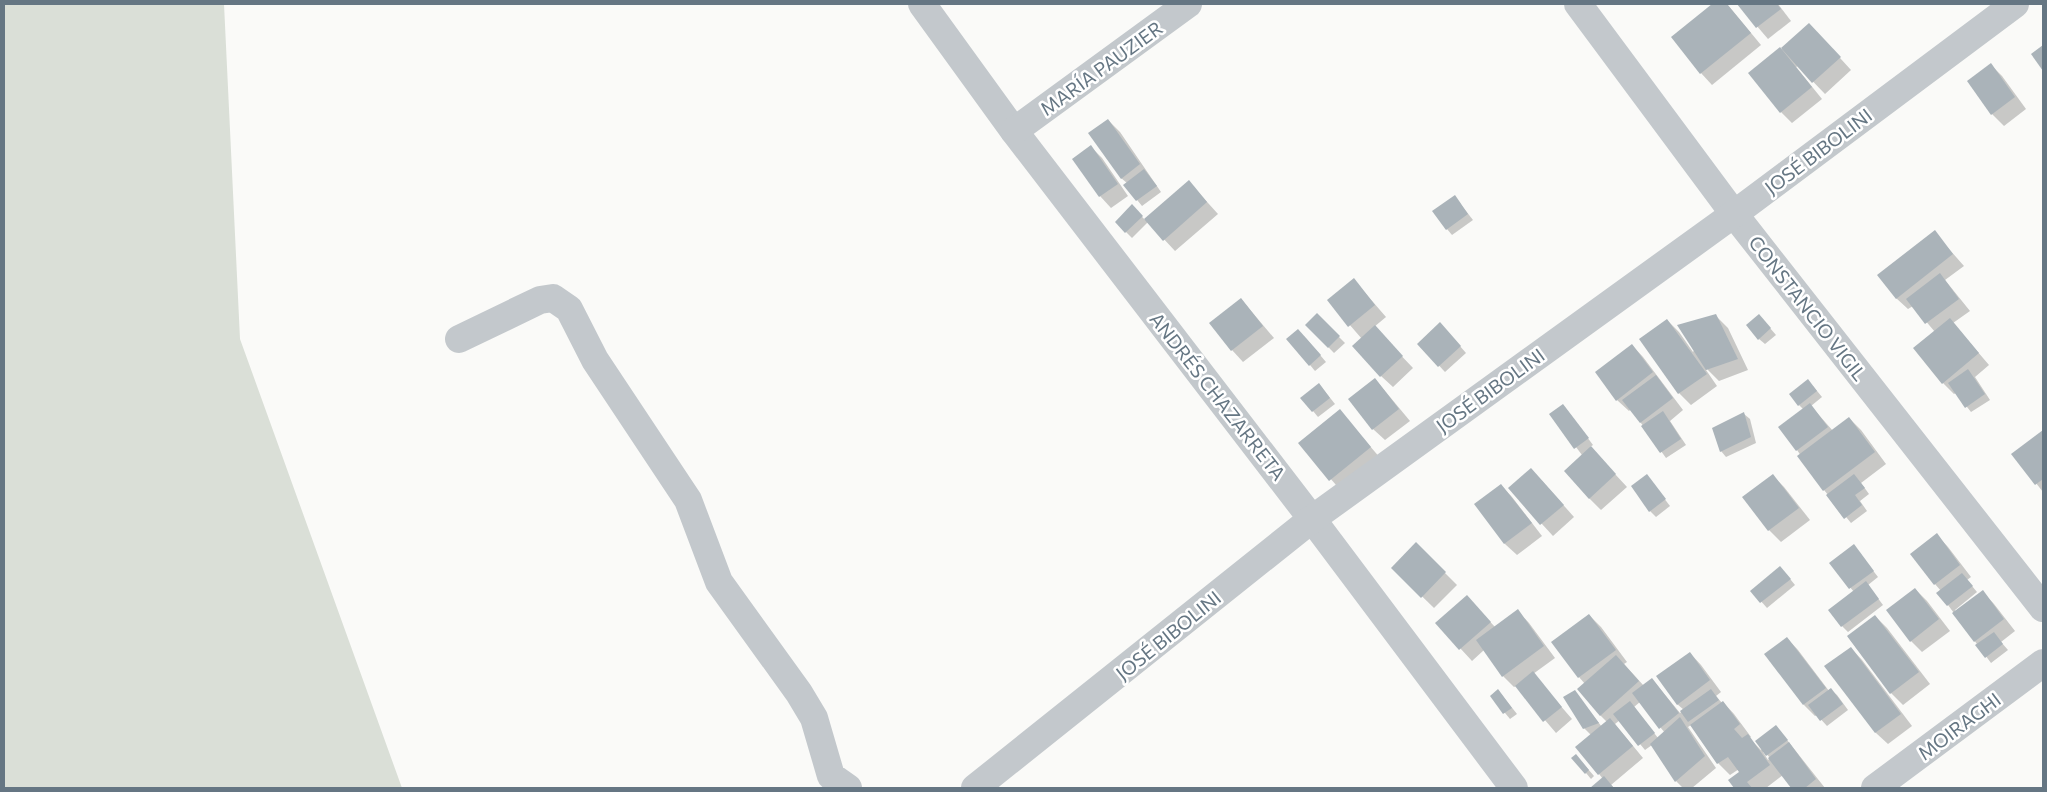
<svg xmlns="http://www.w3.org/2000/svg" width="2047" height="792" viewBox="0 0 2047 792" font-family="Commissioner,sans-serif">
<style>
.green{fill:#dadfd7}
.shadow{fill:#0003;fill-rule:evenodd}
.building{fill:#aab3b9}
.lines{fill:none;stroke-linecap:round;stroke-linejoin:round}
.minor{stroke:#c3c8cc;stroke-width:28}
.labels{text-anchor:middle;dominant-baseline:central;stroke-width:5;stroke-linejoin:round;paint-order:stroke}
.street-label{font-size:19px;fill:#657683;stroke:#fff}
</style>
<rect width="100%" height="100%" fill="#fafaf8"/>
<polygon class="green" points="4,4 224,4 240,339 402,788 4,788"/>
<g class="shadow">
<polygon points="1714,4 1727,4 1761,45 1712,85 1701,73 1673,37"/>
<polygon points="1738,4 1778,4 1791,21 1768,39"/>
<polygon points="1809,24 1851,70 1825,94 1798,66 1796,67 1822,99 1792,123 1781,112 1781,50"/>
<polygon points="1991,65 2002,76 2026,109 2004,126 1992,114"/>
<polygon points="1108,120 1120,132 1161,192 1142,206 1125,185 1127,183 1121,178"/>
<polygon points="1091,147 1102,158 1128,196 1111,208 1100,196"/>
<polygon points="1189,182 1218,214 1175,251 1148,222 1132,238 1116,222 1132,206 1145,220"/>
<polygon points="1455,197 1473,220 1452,235 1447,229"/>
<polygon points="1934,232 1964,266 1945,280 1970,311 1953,323 1989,365 1975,377 1990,400 1971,412 1956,393 1954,394 1943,383 1935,332 1913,306 1908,309 1896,298"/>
<polygon points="1354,280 1386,317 1374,327 1413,368 1393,387 1381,376 1362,339 1329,301"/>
<polygon points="1241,299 1274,338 1243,362 1232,350"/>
<polygon points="1317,315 1345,343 1334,353 1307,325"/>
<polygon points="1716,316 1728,328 1748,370 1719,381 1707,369 1706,370 1717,386 1691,405 1679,393 1641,339 1667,320 1679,332 1693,352"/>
<polygon points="1764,321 1776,335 1765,344 1759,339"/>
<polygon points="1446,330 1466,353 1445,372 1419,344"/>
<polygon points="1304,336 1326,362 1315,371 1310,365"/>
<polygon points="1632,345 1643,357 1683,410 1670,421 1686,445 1666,458 1631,409 1629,411 1617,400"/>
<polygon points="1375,379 1410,421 1385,440 1373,429"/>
<polygon points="1319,384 1335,404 1318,417 1313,411"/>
<polygon points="1813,386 1822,397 1811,406 1833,431 1849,418 1861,430 1886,464 1861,483 1869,494 1860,501 1867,511 1851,523 1824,490 1797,450 1803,409 1799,405"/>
<polygon points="1563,405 1593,445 1590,447 1627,487 1601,510 1589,498 1582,455 1551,414"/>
<polygon points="1340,411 1381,459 1342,492 1300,443"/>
<polygon points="1744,414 1750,419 1756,443 1726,457 1721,451"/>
<polygon points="2043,431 2043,492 2013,454"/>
<polygon points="1647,476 1670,506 1656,517 1650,511"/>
<polygon points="1773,476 1784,487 1810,520 1781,542 1769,530"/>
<polygon points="1542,481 1574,517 1553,536 1509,488"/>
<polygon points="1501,485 1512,497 1542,536 1517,555 1505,544 1476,505"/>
<polygon points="1937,535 1948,547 1971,577 1967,580 1977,592 1955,610 1956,612 1983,592 1994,604 2015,631 2001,642 2008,650 1991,663 1948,605 1941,591 1935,584"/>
<polygon points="1416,544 1457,585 1434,608 1393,568"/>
<polygon points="1854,546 1878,577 1868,585 1883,605 1848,632 1842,626 1854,592 1830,563"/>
<polygon points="1786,574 1795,585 1767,608 1752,591"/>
<polygon points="1915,589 1927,601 1950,631 1922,652 1911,641"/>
<polygon points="1467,597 1495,627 1518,611 1529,623 1555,658 1533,674 1572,719 1556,733 1516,686 1514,687 1503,676 1484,650 1472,661 1437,623"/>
<path d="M1589,615L1601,627L1627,662L1624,664L1644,686L1652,679L1680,713L1684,710L1677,704L1690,653L1701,665L1721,692L1716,696L1722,703L1723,702L1734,714L1751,737L1749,738L1761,750L1776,726L1825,788H1793L1783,775L1766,788H1736L1730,780L1741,772L1739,769L1730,775L1718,763L1691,725L1688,727L1716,768L1692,788H1683L1676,781L1652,745L1645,750L1620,720L1615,724L1643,758L1611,785L1614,788H1592L1603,779L1599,774L1591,735L1584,728L1575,692L1602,727L1607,722L1600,715L1585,684L1579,677ZM1640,702L1665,733L1658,738L1634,707ZM1764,751L1770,758L1768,760L1763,752Z"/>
<polygon points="1875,616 1887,628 1930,684 1903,705 1891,693 1848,637"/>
<polygon points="1787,638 1798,650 1829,691 1831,690 1837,695 1848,710 1827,726 1817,715 1815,716 1804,705"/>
<polygon points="1851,648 1862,660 1912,726 1888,744 1876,733 1826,667"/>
<polygon points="1498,690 1517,714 1510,719 1491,696"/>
<polygon points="1582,762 1594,776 1591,779 1586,773"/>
</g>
<g class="building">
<polygon points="1712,4 1727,4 1751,33 1700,74 1671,37"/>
<polygon points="1737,4 1777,4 1781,9 1756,28"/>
<polygon points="1809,23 1841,57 1812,83 1781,48"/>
<polygon points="2043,45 2043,71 2031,54"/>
<polygon points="1780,47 1812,87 1780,113 1748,73"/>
<polygon points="1991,63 2015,97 1991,115 1967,81"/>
<polygon points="1108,119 1140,164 1121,179 1088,133"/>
<polygon points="1091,145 1118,184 1099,197 1072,159"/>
<polygon points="1144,169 1157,186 1136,201 1123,185"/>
<polygon points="1189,180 1207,202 1163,241 1144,219"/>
<polygon points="1455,195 1468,214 1446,230 1432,211"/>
<polygon points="1132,204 1143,216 1125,233 1115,222"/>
<polygon points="1935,230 1953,254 1896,299 1877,275"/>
<polygon points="1940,273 1959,299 1925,324 1906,299"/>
<polygon points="1354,278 1375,305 1348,327 1327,300"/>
<polygon points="1241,298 1263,326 1231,351 1209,323"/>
<polygon points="1317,313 1340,336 1328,348 1305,325"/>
<polygon points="1716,314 1738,359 1706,370 1677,325"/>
<polygon points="1759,314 1771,328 1758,340 1746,325"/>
<polygon points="1950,318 1979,353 1942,384 1913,348"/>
<polygon points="1667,319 1707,374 1678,394 1639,339"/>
<polygon points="1440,322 1461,346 1438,367 1417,344"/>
<polygon points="1375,325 1403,356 1380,377 1352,346"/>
<polygon points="1298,329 1321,355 1309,366 1286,339"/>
<polygon points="1632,344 1653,372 1616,401 1595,372"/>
<polygon points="1968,369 1985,394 1965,408 1948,383"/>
<polygon points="1656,375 1673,398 1640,423 1622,400"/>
<polygon points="1375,378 1399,409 1372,430 1348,399"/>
<polygon points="1808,379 1817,391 1798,406 1789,394"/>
<polygon points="1319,383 1330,398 1312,412 1300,398"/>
<polygon points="1810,403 1828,427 1796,451 1778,427"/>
<polygon points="1563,404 1589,438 1574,449 1549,414"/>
<polygon points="1340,409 1371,447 1329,481 1298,443"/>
<polygon points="1663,411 1681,439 1660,453 1641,426"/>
<polygon points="1744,412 1751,437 1720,452 1712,428"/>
<polygon points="1849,417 1875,452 1823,491 1797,456"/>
<polygon points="2043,430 2043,479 2035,485 2011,454"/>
<polygon points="1591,446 1616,474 1589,499 1564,471"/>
<polygon points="1531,468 1564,505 1540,525 1508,488"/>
<polygon points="1647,474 1666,499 1649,512 1631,486"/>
<polygon points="1773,474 1799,508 1768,531 1742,497"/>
<polygon points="1854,474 1865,488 1855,495 1862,505 1844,519 1826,495"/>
<polygon points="1501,484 1532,523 1504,544 1474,504"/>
<polygon points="1937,533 1960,565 1934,585 1910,554"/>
<polygon points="1416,542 1446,572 1421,598 1391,568"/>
<polygon points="1854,544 1874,571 1849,589 1829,563"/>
<polygon points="1780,566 1791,579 1760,603 1750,591"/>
<polygon points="1962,573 1973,586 1947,606 1936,593"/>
<polygon points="1866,581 1879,599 1841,627 1828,610"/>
<polygon points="1915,588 1939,619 1910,642 1886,610"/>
<polygon points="1983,590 2004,619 1974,642 1952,613"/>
<polygon points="1467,595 1491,622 1459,650 1435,623"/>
<polygon points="1518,609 1544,646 1502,677 1476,640"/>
<polygon points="1589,614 1616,650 1578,678 1551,642"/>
<polygon points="1875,615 1919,672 1890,694 1847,636"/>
<polygon points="1994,632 2003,644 1985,658 1975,645"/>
<polygon points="1787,637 1826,688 1803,705 1764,654"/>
<polygon points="1851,647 1901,714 1875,733 1824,666"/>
<polygon points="1690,652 1710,680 1677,705 1656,676"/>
<polygon points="1616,655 1639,681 1600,716 1577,689"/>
<polygon points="1533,671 1562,707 1543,722 1515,686"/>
<polygon points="1652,678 1679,713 1659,729 1632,693"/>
<polygon points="1831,688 1843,704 1820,721 1808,705"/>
<polygon points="1498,689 1512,708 1503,714 1490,696"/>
<polygon points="1711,689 1719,700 1688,722 1680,711"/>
<polygon points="1575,690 1599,723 1583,729 1563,697"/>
<polygon points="1630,701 1655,733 1638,746 1613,714"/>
<polygon points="1723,701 1740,724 1734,729 1742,738 1748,734 1770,765 1747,782 1752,788 1734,788 1728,780 1739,772 1728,757 1717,764 1690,725"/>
<polygon points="1680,717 1705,756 1675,782 1650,744"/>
<polygon points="1610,718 1633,746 1598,775 1575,747"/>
<polygon points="1776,725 1788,740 1766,756 1755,741"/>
<polygon points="1789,742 1816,779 1805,788 1791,788 1768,758"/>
<polygon points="1576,754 1589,770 1585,774 1571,758"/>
<polygon points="1604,776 1614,788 1590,788"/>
</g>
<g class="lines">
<g class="minor">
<polyline points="922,4 1014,131 1312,519 1514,788"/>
<polyline points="1578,4 1734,214 2043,608"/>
<polyline points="1014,131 1188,4"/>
<polyline points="459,339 540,300 553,298 569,309 595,360 688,500 719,582 799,693 814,718 831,776 848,788"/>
<polyline points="975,788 1312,519 1734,214 2015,4"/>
<polyline points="1875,788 2043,663"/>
</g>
</g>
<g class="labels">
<g class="street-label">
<text transform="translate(1101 68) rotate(-36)">MARÍA PAUZIER</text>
<text transform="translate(1818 151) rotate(-37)">JOSÉ BIBOLINI</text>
<text transform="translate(1808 308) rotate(52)">CONSTANCIO VIGIL</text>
<text transform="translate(1490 390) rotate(-36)">JOSÉ BIBOLINI</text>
<text transform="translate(1218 396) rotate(52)">ANDRÉS CHAZARRETA</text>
<text transform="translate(1168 635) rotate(-39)">JOSÉ BIBOLINI</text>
<text transform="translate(1959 726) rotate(-37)">MOIRAGHI</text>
</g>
</g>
<rect width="2047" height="792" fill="none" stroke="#657683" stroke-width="10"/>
</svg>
